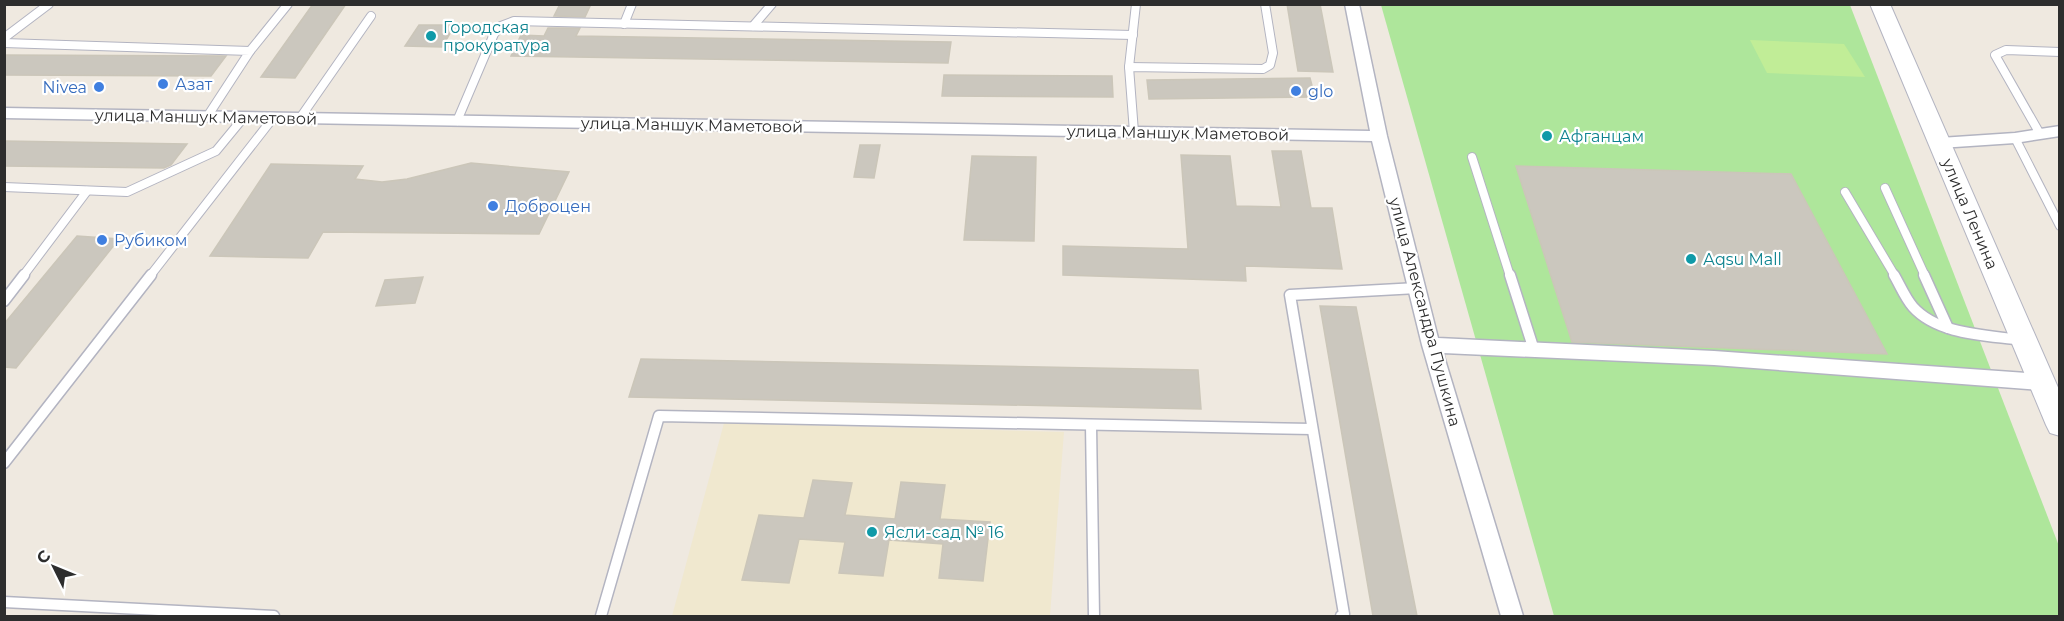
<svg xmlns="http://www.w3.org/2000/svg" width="2064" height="621" viewBox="0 0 2064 621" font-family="Montserrat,sans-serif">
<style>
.education{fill:#f0e8cf}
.green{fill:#aee69b}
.pitch{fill:#c1ed97}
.building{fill:#cbc7be;stroke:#cbc6b9;stroke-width:1.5}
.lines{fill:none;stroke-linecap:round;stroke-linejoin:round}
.lane-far1-casing{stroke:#b3b4c1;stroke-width:10}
.lane-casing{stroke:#b3b4c1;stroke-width:13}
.street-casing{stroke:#b3b4c1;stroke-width:3}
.secondary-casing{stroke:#b3b4c1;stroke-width:2}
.lane-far1{stroke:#fff;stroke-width:8}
.lane{stroke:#fff;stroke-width:10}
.street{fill:#fff;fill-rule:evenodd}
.secondary{fill:#fff;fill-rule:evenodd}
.culture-dot{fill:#0f9aa8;stroke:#fff;stroke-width:2}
.shop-dot{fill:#3f7fe0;stroke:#fff;stroke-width:2}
.labels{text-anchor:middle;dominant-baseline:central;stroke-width:4.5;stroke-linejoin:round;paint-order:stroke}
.culture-label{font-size:16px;fill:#0d838f;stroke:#fff;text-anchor:start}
.shop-label{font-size:16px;fill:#366cbe;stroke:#fff;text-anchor:start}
.street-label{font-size:16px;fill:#2d2d2d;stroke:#fff}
</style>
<rect width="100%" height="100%" fill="#efe9e0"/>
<polygon class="education" points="724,423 1064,432 1050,616 672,616"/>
<polygon class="green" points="1381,5 1850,5 2059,546 2059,616 1554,616"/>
<polygon class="pitch" points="1750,40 1844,44 1865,77 1767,73"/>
<g class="building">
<polygon points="313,4 346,4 295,78 261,77"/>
<polygon points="560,4 591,4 585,17 554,16"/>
<polygon points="1287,4 1320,4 1333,72 1298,71"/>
<polygon points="419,25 455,25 442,47 405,46"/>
<polygon points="548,28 580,28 576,36 951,42 948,63 511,56 521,35 544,36"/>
<polygon points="4,55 226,56 211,76 4,75"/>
<polygon points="944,75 1112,76 1113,97 942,96"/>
<polygon points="1310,78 1315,97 1149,99 1147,80"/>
<polygon points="4,141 187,144 171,165 164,168 4,166"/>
<polygon points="860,145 880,145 874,178 854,177"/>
<polygon points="1272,151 1301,151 1311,208 1332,208 1342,269 1245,266 1246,281 1063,275 1063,246 1188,249 1181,155 1230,156 1236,206 1281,207"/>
<polygon points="972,156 1036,157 1034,241 964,240"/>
<polygon points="471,163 569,172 539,234 323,232 308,258 210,256 271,164 363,166 355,179 382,182 407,179"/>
<polygon points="1516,166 1791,174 1887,354 1572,342"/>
<polygon points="77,236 119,239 16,368 4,367 4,324"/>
<polygon points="423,277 415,303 376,306 385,280"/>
<polygon points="1320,306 1356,307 1417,616 1373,616"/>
<polygon points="641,359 1198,370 1201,409 629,397"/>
<polygon points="813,480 852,483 845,515 895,519 901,482 945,485 940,519 990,522 983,581 939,578 943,544 889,540 883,576 839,573 845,542 799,539 789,583 742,580 759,515 804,518"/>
</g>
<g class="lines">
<g class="lane-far1-casing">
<g id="lane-far1">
<polyline points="624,24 632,4"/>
<polyline points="753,26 772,4"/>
<polyline points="4,38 49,4"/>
<polyline points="4,43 250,51 207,117"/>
<polyline points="250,51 288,4"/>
<polyline points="1129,67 1136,4"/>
<polyline points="300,118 371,16"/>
<polyline points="457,121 494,34 501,26 514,21 1133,35"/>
<polyline points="1134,132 1129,67 1263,69 1270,65 1273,53 1265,4"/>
<polyline points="2040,134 1995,55 2006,50 2060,52"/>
<polyline points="2015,138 2060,226"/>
<polyline points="1472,157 1510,276"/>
<polyline points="4,187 127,192 216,151 244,117"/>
<polyline points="1885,188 1925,276"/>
<polyline points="1845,192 1895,276"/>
<polyline points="23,276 87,191"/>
<polyline points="150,276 273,118"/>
</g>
</g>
<g class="lane-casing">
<g id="lane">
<polyline points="1510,275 1534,350"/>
<path d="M1894,275C1900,285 1905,298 1913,307C1938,335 1987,335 2021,340"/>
<polyline points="1924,275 1948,328"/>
<polyline points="4,301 24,275"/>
<polyline points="1091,425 1094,616"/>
<polyline points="4,463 151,275"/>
<polyline points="4,602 274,616"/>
<polyline points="601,616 659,416 1312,429"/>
<polyline points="1341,616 1344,614 1290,295 1417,288"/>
</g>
</g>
<g class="street-casing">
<g id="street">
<polygon points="1345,4 1359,4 1387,136 1438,338 1714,351 2041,374 2048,377 2050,382 2048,387 2041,390 1714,365 1443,353 1523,616 1501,616 1422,345 1372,141 4,118 4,108 1370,131"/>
<polygon points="2060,126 2060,136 2015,143 1940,148 1932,143 1940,138 2015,133"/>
</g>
</g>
<g class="secondary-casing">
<polygon id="secondary" points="1870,4 1890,4 2060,392 2060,436 2050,433 2046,425"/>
</g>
<use href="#lane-far1" class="lane-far1"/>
<use href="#lane" class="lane"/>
<use href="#street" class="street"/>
<use href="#secondary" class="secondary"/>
</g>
<g class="culture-dot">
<circle cx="431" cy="36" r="6"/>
<circle cx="1547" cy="136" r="6"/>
<circle cx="1691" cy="259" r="6"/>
<circle cx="872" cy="532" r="6"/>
</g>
<g class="shop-dot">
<circle cx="163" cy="84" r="6"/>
<circle cx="99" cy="87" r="6"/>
<circle cx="1296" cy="91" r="6"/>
<circle cx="493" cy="206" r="6"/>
<circle cx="102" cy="240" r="6"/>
</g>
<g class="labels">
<g class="culture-label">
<text x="443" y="27">Городская<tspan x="443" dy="18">прокуратура</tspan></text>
<text x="1559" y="136">Афганцам</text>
<text x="1703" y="259">Аqsu Mall</text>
<text x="884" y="532">Ясли-сад № 16</text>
</g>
<g class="shop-label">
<text x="175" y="84">Азат</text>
<text x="87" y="87" text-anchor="end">Nivea</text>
<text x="1308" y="91">glo</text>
<text x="505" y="206">Доброцен</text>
<text x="114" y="240">Рубиком</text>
</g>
<g class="street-label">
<text transform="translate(206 117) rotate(1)">улица Маншук Маметовой</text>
<text transform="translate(692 125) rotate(1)">улица Маншук Маметовой</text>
<text transform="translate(1178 133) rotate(1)">улица Маншук Маметовой</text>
<text transform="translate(1970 214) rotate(67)">улица Ленина</text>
<text transform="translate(1425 312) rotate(75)">улица Александра Пушкина</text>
</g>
</g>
<rect width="2064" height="621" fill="none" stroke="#2d2d2d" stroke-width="12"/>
<g transform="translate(54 567) rotate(313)" stroke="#ffffff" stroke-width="4.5" paint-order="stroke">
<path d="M0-4.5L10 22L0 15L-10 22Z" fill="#2d2d2d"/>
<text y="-9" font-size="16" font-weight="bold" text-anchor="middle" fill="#2d2d2d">С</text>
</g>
</svg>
